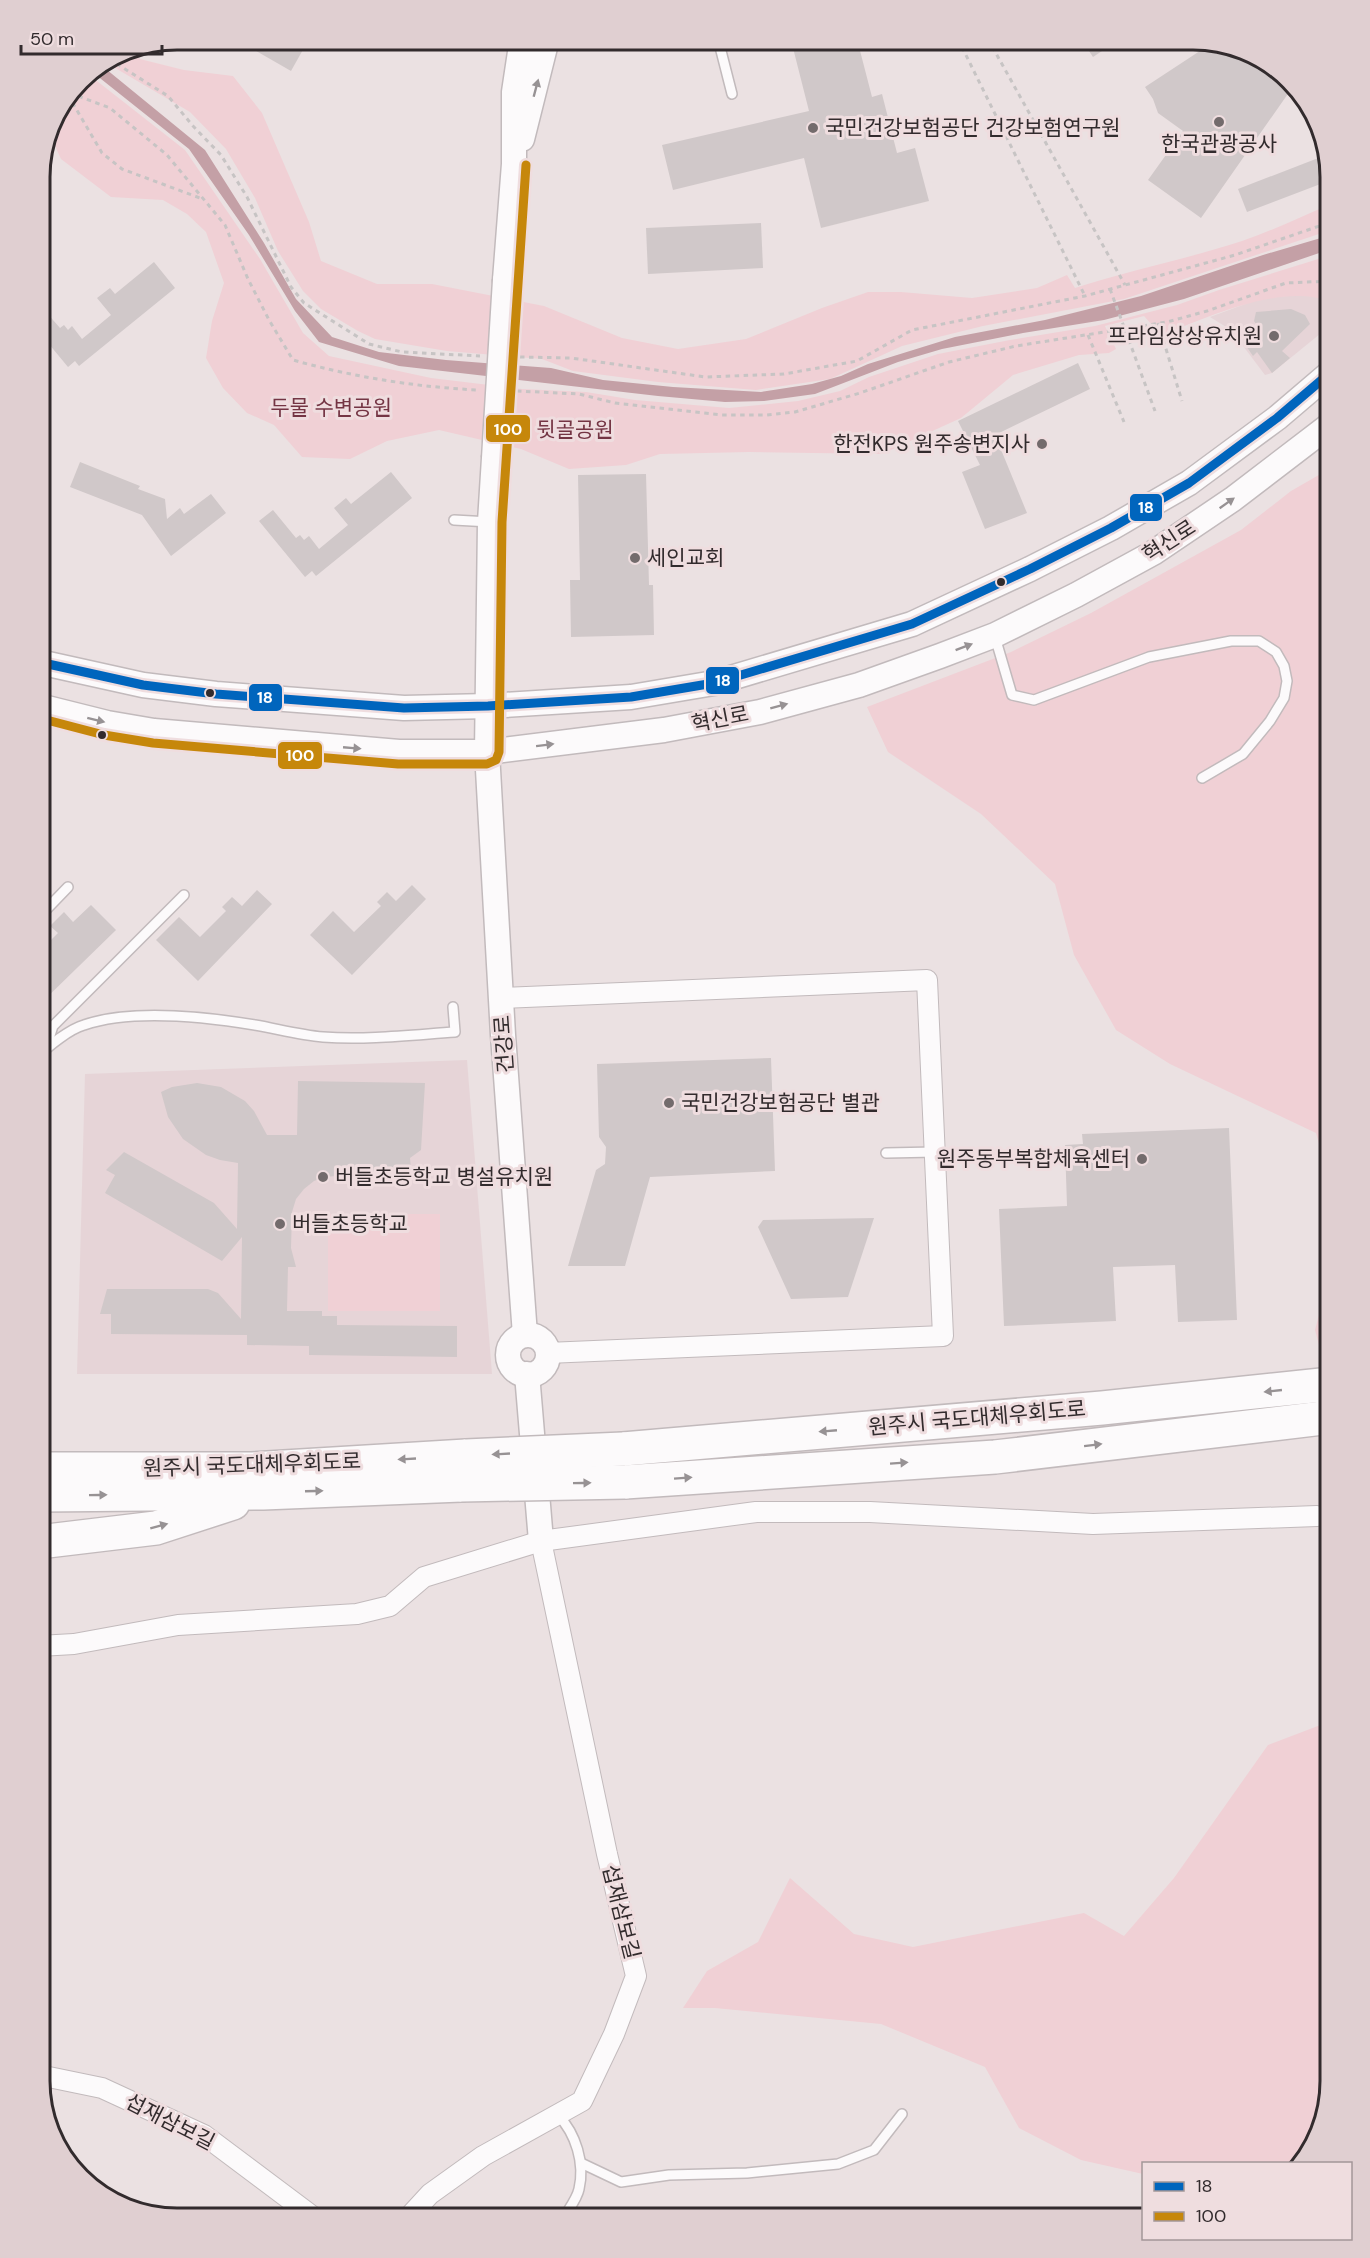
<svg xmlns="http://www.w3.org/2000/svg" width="1370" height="2258" viewBox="0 0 1370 2258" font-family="'DM Sans','Noto Sans KR',sans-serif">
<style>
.built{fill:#e6d4d7}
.green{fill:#f0d0d5}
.water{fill:#c4a0a6}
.building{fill:#d0c8c9}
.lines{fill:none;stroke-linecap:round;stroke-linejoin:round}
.service-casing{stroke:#c2babc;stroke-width:12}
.minor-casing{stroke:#c2babc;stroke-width:22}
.tertiary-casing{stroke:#c2babc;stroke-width:27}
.trunk-casing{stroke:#c2babc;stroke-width:36}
.path{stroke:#c7c4c4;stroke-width:3;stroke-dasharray:4.5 4.5;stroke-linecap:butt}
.service{stroke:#fcfafb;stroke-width:9}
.minor{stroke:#fcfafb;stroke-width:20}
.tertiary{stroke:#fcfafb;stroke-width:24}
.trunk{stroke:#fcfafb;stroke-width:33}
.tertiary-bridge-casing{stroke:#c2babc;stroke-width:27;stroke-linecap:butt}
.trunk-bridge-casing{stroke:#c2babc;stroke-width:36;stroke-linecap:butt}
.tertiary-bridge{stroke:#fcfafb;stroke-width:24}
.trunk-bridge{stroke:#fcfafb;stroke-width:33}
.bus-1-casing{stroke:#efdddf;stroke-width:14}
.bus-2-casing{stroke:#efdddf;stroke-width:14}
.bus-1{stroke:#0065bd;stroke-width:9}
.bus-2{stroke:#c6870b;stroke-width:9}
.oneway{fill:#979294}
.poi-dot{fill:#736b6c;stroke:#efdddf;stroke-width:2}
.bus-dot{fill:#322b2d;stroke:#efdddf;stroke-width:2}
.labels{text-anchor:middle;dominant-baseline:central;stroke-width:6;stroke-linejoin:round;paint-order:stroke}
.poi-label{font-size:21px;fill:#322b2d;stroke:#efdddf;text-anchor:start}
.park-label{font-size:21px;fill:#743544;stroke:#efdddf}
.street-label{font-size:21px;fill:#322b2d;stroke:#efdddf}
.rim{fill:none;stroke:#322b2d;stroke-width:3}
.line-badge{stroke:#efdddf;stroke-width:2}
.badge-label{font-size:16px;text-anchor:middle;font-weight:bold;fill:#fff}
</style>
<rect width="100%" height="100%" fill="#ebe1e2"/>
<g class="built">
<polygon points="1297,295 1320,297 1331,302 1331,325 1272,373 1265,375 1231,330 1210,317 1259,299"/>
<polygon points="467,1060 492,1374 77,1374 85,1074"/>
</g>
<g class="green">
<path d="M132,48L140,59L184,70L233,76L262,113L309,222L321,261L377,284H432L544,306L622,338L678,349L746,339L822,308L868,292H901L972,298L1037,288L1067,275L1075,288C1130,270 1187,259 1242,241C1272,231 1302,216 1331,204V230L1124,299L983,326L902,346L830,379L756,390L658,382L573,371L542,359L447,351L375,339L358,331L321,309L303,291L278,251L255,198L226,149L190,112L105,62L124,49Z"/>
<path d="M88,74L185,150L260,259L303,333L329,356L431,378L522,389L586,392L635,400L729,408L798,401L840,391L869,377L938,354L1010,340L1095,326L1177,305L1219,290L1331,255V302C1279,281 1200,321 1150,340L1152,325L1144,316L1105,326L1116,349L1109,353L1079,355L1013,375L961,418L882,454L749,452L660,454L626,465L569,469L521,449L439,430L387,441L350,459L302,457L274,425L247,413L223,388L206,358L212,321L224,283L206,232L187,214L163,200L111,197L61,159L49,133L53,116L80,79Z"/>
<polygon points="1331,468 1331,1185 1316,1133 1170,1064 1116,1030 1074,955 1055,884 981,814 888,752 867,707 1011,652 1091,613 1241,530 1291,491"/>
<rect x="328" y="1214" width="112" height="97"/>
<polygon points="1331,1270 1331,1366 1325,1367 1315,1330"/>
<polygon points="1331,1721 1331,2082 1314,2146 1310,2153 1299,2163 1144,2164 1143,2174 1081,2160 1019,2128 985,2067 881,2024 715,2008 683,2008 707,1971 758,1942 790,1878 854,1934 913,1947 1084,1913 1124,1936 1174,1878 1268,1745"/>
</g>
<polygon class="water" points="101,65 205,150 264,243 296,299 332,337 379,352 446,360 551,368 603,380 673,387 761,392 812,384 841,376 868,364 955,337 1045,320 1141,296 1263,255 1331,235 1331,249 1184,299 1104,320 1023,333 942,349 898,362 815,394 764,401 725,402 658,396 399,366 319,342 295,311 249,235 189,149 91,71"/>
<g class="building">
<polygon points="235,39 309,39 291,71"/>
<polygon points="810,39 857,39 872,97 882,94 897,153 915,148 929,201 821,228 804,158 673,190 662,145 809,111 792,44"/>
<polygon points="1081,39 1120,39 1093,57"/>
<polygon points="1212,43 1270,62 1292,88 1201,218 1148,180 1183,131 1158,113 1153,99 1145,87"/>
<polygon points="1326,155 1331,180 1247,212 1238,189"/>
<polygon points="761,223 763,268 648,274 646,228"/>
<polygon points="154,262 175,288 79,366 75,361 68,367 39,332 39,304 60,328 64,325 68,330 72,326 82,339 111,315 97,298 110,288 115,294"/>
<polygon points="1291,309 1305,315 1310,324 1282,351 1290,358 1272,373 1257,352 1253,356 1244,343 1260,330 1254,321 1256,312"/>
<polygon points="1078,363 1090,389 995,435 1027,513 985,529 962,472 980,465 958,421"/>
<polygon points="80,462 140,486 138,489 165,499 167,519 180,508 184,514 211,494 226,513 171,556 142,515 70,487"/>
<polygon points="391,472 412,498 316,576 312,571 305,577 259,521 273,510 296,538 300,535 304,540 309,536 319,549 348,525 334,508 346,498 351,504"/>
<polygon points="646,474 649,585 653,585 654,635 571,637 570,580 580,580 578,475"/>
<polygon points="412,885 426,899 352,975 310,935 333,911 354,932 381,906 377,902 387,892 396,901"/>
<polygon points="257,890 272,904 198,981 156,940 179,917 200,937 226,911 222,907 232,897 242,906"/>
<polygon points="91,905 116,930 39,1005 39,952 58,933 50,926 64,912 73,922"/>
<polygon points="771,1058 775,1171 650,1177 625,1266 568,1266 596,1170 605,1164 606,1147 599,1137 597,1064"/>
<polygon points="298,1081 425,1083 421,1150 410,1158 411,1169 325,1177 314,1181 304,1189 296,1199 292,1212 291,1248 296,1267 288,1267 287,1311 322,1311 322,1316 337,1316 337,1325 457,1326 457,1357 309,1355 309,1346 247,1345 247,1335 111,1334 111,1314 100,1314 107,1289 208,1289 218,1293 241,1319 242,1237 222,1261 105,1193 115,1175 106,1170 124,1152 214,1203 237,1229 238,1163 220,1160 206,1155 183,1139 168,1117 161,1092 172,1087 197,1083 221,1087 245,1101 254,1111 267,1135 297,1135"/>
<polygon points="1229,1128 1237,1320 1178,1322 1175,1265 1113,1267 1116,1321 1004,1326 999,1209 1067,1206 1065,1145 1083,1144 1082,1134"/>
<polygon points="874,1218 848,1297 791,1299 758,1227 763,1220"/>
</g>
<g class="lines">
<g class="service-casing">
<g id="service">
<polyline points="718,39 732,94"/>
<polyline points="454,520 490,522"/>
<polyline points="995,637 1012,695 1034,700 1149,657 1231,641 1259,641 1276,652 1284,666 1287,681 1284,698 1270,721 1243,754 1202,778"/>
<polyline points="39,917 68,887"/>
<polyline points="46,1048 53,1026 184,895"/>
<path d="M39,1056C48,1046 70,1029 84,1025C131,1009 206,1017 255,1025C278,1029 300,1035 323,1037C367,1040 411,1035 455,1032L453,1007"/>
<polyline points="886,1153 935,1152"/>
<path d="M558,2115C576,2134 585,2163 579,2189C577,2199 568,2210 563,2219"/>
<polyline points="581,2163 621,2182 669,2175 747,2173 838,2164 874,2150 902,2114"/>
</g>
</g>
<g class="minor-casing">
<g id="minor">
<polyline points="501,998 927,980 943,1336 547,1353"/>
<polyline points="39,1646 74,1644 178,1625 357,1614 390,1606 424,1577 541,1541 756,1512 870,1512 1093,1524 1317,1516"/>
<polyline points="39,2075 102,2088 204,2135 316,2219"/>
<polyline points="407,2219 430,2194 483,2156 582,2101 614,2034 636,1976 607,1854 541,1541"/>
</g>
</g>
<g class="tertiary-casing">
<g id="tertiary">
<polyline points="522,139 547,39"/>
<polyline points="505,280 514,164 514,92 522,39"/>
<polyline points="494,458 490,522 487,752 503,1035 525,1335"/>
<polyline points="39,662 143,685 216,694 404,708 488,706 631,697 714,683 912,624 1030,569 1111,528 1189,483 1277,418 1331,372"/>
<polyline points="39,706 107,723 154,731 399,752 487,752 664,730 760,712 859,685 940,656 995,635 1076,595 1153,553 1233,499 1331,424"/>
<circle cx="528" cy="1355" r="20"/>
<polyline points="527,1374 541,1541"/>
</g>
</g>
<g class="trunk-casing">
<g id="trunk">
<polyline points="623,1449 1102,1408 1331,1384"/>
<polyline points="39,1469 252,1469 466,1456"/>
<polyline points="625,1482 995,1457 1331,1417"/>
<polyline points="39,1495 263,1493 461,1485"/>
<polyline points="39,1542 156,1528 233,1503"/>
</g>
</g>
<g class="path">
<polyline points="958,39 1085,296"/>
<polyline points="988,39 1125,285"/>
<polyline points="109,59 168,96 193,126 221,155 247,197 291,287 304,303 369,344 402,352 480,356"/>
<path d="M70,93L110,108L167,155L225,225L248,279L269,320L293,360C353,377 416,387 478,390"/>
<polyline points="68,95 102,153 122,169 200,198"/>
<polyline points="1110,289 1155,411"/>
<polyline points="1158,323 1182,401"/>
<polyline points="1088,335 1124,422"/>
<polyline points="520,357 571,358 705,377 784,374 857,361 912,330 1085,296 1235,255 1331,222"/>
<polyline points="517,391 579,394 615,403 722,415 767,415 795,412 860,393 949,362 1016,346 1167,322 1207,311 1286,283 1331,281"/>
<path d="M39,1181C51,1155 51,1140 39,1114"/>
</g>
<use href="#service" class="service"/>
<use href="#minor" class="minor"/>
<use href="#tertiary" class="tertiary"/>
<use href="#trunk" class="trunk"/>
<g class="tertiary-bridge-casing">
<polyline id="tertiary-bridge" points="494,458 505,280"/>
</g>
<g class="trunk-bridge-casing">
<g id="trunk-bridge">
<polyline points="466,1456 623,1449"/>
<polyline points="461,1485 625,1482"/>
</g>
</g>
<use href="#tertiary-bridge" class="tertiary-bridge"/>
<use href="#trunk-bridge" class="trunk-bridge"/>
<g class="bus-1-casing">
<polyline id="bus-1" points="39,662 143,685 216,694 404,708 488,706 631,697 714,683 912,624 1030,569 1111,528 1189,483 1277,418 1331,372"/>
</g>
<g class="bus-2-casing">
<polyline id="bus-2" points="39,718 104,735 153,743 398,764 487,764 496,760 499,752 502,522 526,165"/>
</g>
<use href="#bus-1" class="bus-1"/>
<use href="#bus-2" class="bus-2"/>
</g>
<defs><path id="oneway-solid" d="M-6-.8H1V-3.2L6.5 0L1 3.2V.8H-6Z" transform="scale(1.5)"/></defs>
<g class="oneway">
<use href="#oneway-solid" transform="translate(536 88) rotate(-75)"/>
<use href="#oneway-solid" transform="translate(1227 503) rotate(-35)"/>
<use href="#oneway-solid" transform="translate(964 647) rotate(-21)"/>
<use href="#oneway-solid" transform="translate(779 706) rotate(-15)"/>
<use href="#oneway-solid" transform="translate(96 720) rotate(14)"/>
<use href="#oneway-solid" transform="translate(545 745) rotate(-7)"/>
<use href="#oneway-solid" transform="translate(352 748) rotate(5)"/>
<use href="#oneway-solid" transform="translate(1273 1391) rotate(174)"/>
<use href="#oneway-solid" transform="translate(828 1431) rotate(175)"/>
<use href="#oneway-solid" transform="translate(1093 1445) rotate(-7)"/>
<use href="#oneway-solid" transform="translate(501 1454) rotate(177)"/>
<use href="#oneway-solid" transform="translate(407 1459) rotate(177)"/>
<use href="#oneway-solid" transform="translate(899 1463) rotate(-4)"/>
<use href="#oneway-solid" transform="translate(683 1478) rotate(-4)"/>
<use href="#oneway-solid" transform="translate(582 1483) rotate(-1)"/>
<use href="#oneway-solid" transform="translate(314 1491) rotate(-2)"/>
<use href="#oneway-solid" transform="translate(98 1495) rotate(-1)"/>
<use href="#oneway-solid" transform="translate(159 1526) rotate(-15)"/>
</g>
<g class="poi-dot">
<circle cx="1219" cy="122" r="6"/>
<circle cx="813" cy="128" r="6"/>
<circle cx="1274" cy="336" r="6"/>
<circle cx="1042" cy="444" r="6"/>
<circle cx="635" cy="558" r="6"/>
<circle cx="669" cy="1103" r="6"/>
<circle cx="1142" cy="1159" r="6"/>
<circle cx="323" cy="1177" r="6"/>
<circle cx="280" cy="1224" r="6"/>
</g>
<g class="bus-dot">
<circle cx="1001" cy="582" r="5"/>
<circle cx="210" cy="693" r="5"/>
<circle cx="102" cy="735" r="5"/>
</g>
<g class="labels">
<g class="poi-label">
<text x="825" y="128">국민건강보험공단 건강보험연구원</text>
<text x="1219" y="144" text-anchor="middle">한국관광공사</text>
<text x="1262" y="336" text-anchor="end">프라임상상유치원</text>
<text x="1030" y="444" text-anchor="end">한전KPS 원주송변지사</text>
<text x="647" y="558">세인교회</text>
<text x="681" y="1103">국민건강보험공단 별관</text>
<text x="1130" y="1159" text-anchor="end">원주동부복합체육센터</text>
<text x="335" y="1177">버들초등학교 병설유치원</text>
<text x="292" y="1224">버들초등학교</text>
</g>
<g class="park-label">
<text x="331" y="408">두물 수변공원</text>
<text x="575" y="430">뒷골공원</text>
</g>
<g class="street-label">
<text transform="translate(1169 541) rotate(-33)">혁신로</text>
<text transform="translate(720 719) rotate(-11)">혁신로</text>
<text transform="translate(504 1044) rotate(-94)">건강로</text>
<text transform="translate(977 1418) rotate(-5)">원주시 국도대체우회도로</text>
<text transform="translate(252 1465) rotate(-2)">원주시 국도대체우회도로</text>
<text transform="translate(621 1912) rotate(76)">섭재삼보길</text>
<text transform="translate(170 2122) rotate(27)">섭재삼보길</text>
</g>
</g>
<path d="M0 0H1370V2258H0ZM177 50H1193A127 127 0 0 1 1320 177V2081A127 127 0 0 1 1193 2208H177A127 127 0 0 1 50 2081V177A127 127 0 0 1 177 50Z" fill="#e0cfd1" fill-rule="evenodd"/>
<path class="rim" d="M177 50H1193A127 127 0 0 1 1320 177V2081A127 127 0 0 1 1193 2208H177A127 127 0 0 1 50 2081V177A127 127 0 0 1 177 50Z"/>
<g class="line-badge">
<rect x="485" y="414" width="46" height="29" rx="6" fill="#c6870b"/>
<rect x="1129" y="493" width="34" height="29" rx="6" fill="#0065bd"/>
<rect x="705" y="666" width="35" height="29" rx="6" fill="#0065bd"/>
<rect x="248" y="683" width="35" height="29" rx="6" fill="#0065bd"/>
<rect x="277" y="741" width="46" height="29" rx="6" fill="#c6870b"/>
</g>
<g class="badge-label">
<text x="508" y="435">100</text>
<text x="1146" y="513">18</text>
<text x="723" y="686">18</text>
<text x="265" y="703">18</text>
<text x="300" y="761">100</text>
</g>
<rect x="1142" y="2162" width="210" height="78" fill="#efdddf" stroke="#a39698" stroke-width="1.5"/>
<rect x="1154" y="2182" width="30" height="9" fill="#0065bd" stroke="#a39698" stroke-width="1.5"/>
<text x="1196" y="2192" font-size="18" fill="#322b2d">18</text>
<rect x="1154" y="2212" width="30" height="9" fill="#c6870b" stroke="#a39698" stroke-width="1.5"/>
<text x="1196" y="2222" font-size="18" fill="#322b2d">100</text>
<path d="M21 45v9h141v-9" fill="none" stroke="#322b2d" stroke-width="3"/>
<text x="30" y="45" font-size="18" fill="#322b2d" stroke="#efdddf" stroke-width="4.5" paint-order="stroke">50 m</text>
</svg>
